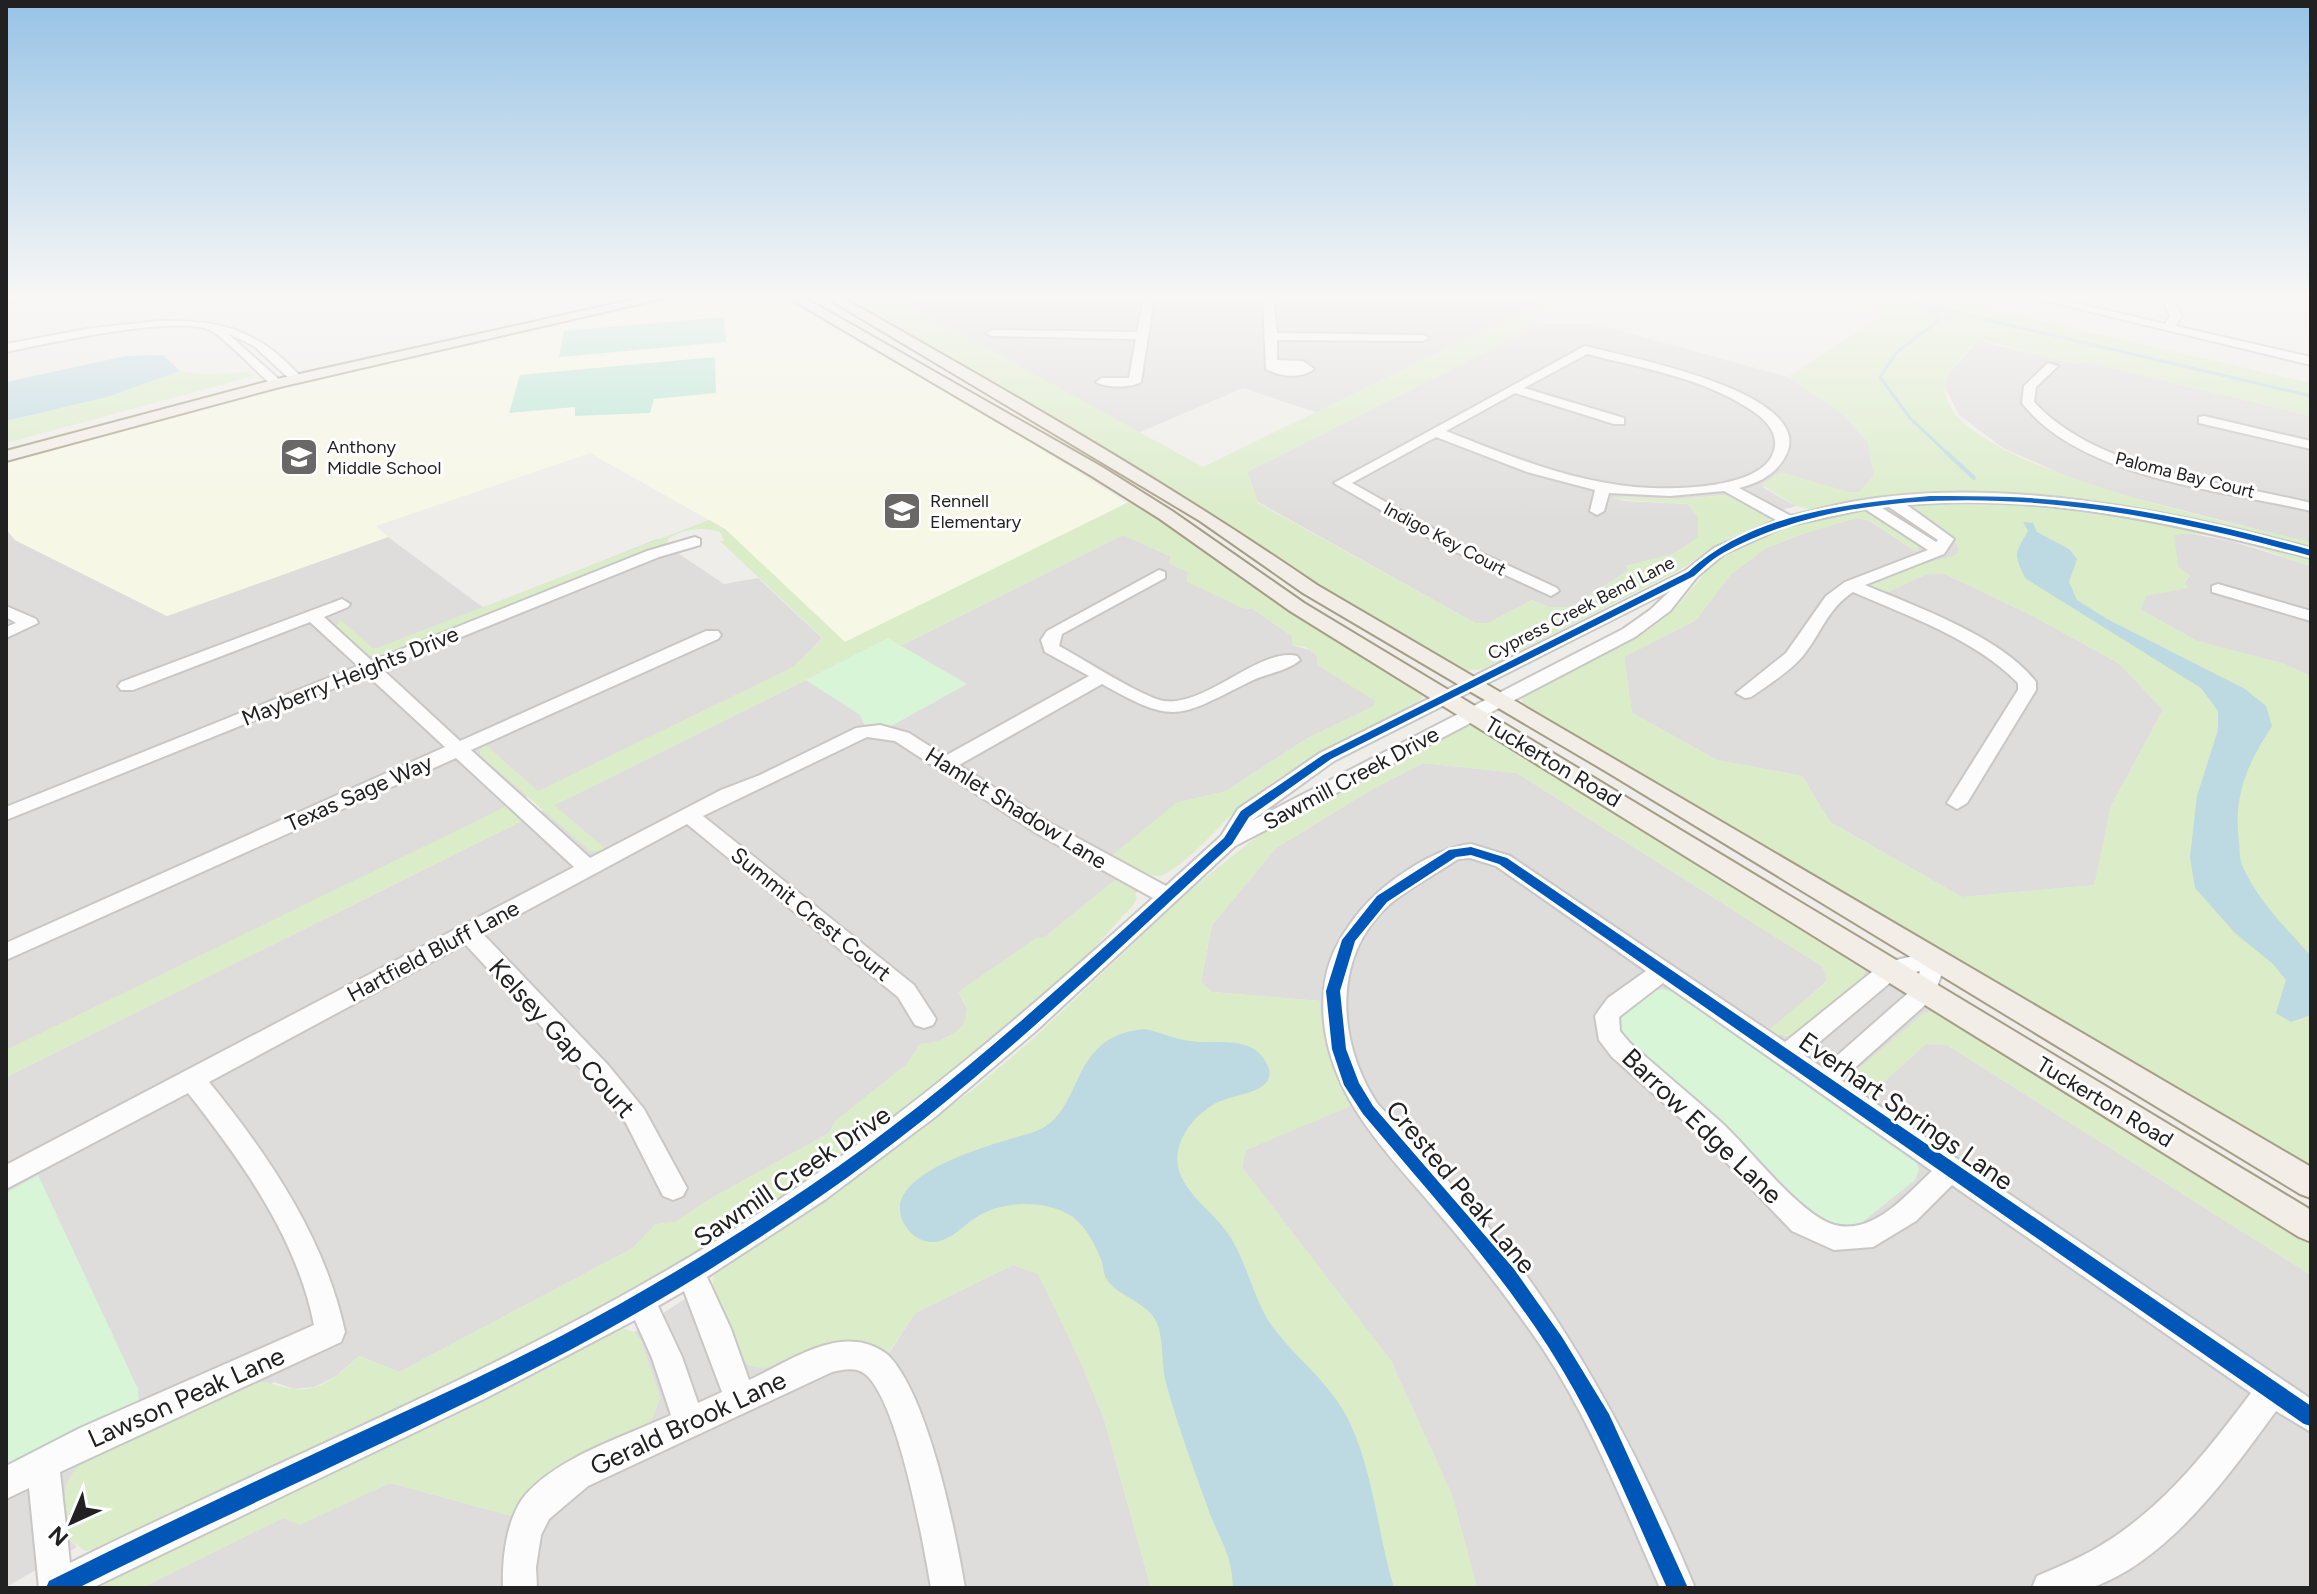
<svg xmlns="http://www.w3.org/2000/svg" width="2317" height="1594" viewBox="0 0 2317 1594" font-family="Figtree,sans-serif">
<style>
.residential{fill:#dedddb}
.education{fill:#f7f7e6}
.grass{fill:#daecc8}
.park{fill:#d8f5d8}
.pitch{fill:#b5e6d3}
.water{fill:#bdd9e2}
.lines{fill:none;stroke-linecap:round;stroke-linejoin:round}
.stream-far1{stroke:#bdd9e2;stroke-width:3}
.stream{stroke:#bdd9e2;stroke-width:4}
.minor-casing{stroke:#c8c7c5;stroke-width:4}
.major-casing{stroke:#a69d85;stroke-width:4}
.minor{fill:#fdfcfc;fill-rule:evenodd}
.major{fill:#f2ede6;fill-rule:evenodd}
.cycleway-casing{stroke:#fff;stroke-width:5}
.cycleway{fill:#0057b8;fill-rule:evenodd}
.labels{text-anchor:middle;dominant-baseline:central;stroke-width:6;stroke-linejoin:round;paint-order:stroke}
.far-poi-label{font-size:18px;fill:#212121;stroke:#fff;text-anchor:start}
.far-street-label{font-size:18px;fill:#212121;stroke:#fff}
.street-label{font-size:22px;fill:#212121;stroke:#fff}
.near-street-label{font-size:26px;fill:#212121;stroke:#fff}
</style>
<rect width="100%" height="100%" fill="#efede9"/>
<g class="residential">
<polygon points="911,298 1560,298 1324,415 1243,388 1138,433 909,305"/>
<polygon points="1541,324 1596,324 1788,377 1841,413 1868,442 1874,475 1860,492 1848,492 1781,473 1764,483 1764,488 1796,506 1768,514 1727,495 1680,499 1616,497 1613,498 1624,501 1688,504 1698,517 1698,538 1673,554 1626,566 1629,570 1571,607 1548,607 1532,600 1488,623 1475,623 1258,502 1247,472"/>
<polygon points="1978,341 2072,363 2091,363 2311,416 2311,543 2091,487 2003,448 1959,415 1945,387 1945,377"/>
<polygon points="1912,507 1956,543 1959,549 1956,555 1883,594 1929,573 1945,574 2031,615 2120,664 2163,710 2111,806 2095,885 1962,897 1830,822 1802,776 1717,760 1632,713 1624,657 1696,620 1731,574 1766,548 1820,527 1857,518 1870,521 1918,553 1871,511"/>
<polygon points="6,529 15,540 167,616 388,537 484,608 657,539 724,584 758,578 822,638 794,667 6,1051"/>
<polygon points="2186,533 2231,541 2311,566 2311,676 2284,664 2197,641 2141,610 2145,596 2184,583 2190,576 2178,567 2173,535"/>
<polygon points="1123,535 1170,556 1177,565 1188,572 1187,581 1243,608 1253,609 1292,636 1292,645 1313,651 1317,656 1318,665 1375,700 1374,706 1306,739 1226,791 1176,803 1143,875 1153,877 1136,893 1115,880 1045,937 959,993 967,1008 966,1019 960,1030 935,1043 920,1044 907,1064 836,1121 829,1133 703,1203 690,1214 675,1222 656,1224 633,1248 399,1372 359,1356 335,1377 314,1387 294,1389 274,1382 69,1539 77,1547 6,1587 6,1077 806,680 861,715 865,726 891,726 966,684 900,646"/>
<polygon points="1423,763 1517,773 1823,967 1827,981 1768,1032 1787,1036 1862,979 1865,970 1935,1012 1924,1013 1866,1098 1926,1044 1947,1045 2311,1275 2311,1588 1477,1588 1452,1495 1391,1361 1242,1167 1246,1150 1350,1105 1326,1052 1320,1025 1320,1001 1212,992 1201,982 1212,925 1276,848 1369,791"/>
<polygon points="1013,1265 1039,1274 1081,1363 1104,1419 1151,1588 141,1588 283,1518 300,1524 390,1483 516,1517 642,1430 653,1417 660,1398 641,1341 634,1332 711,1282 712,1291 816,1349 837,1343 854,1342 869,1343 889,1353 915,1313"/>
</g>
<polygon class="education" points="680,298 782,298 1020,436 1127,503 845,642 725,529 590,453 376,526 388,537 167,616 15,540 6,529 6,460 233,398"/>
<g class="grass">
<polygon points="840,298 911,298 909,305 1203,467 1550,298 1568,298 1525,319 1541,324 1247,472 1258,503 1475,623 1488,623 1532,600 1548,607 1571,607 1628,571 1625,566 1673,554 1698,538 1698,517 1688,504 1611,499 1616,497 1680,499 1727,495 1771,517 1767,522 1729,538 1678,571 1483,669 1464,671 1282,564 1168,488"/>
<path d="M1821,298H1942L2311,383V416L2091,363C2056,364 2021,349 1987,341C1971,341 1964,354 1955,366C1881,457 2264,529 2311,542V549L2073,502H1854L1809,509L1796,506L1762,485L1781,472L1848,492H1859L1874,475L1868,442L1841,413L1788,377L1885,314Z"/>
<polygon points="180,371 212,375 249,371 254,376 6,443 6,421 107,397"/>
<path d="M1135,499L1423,691V696L1418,702C1360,732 1300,760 1248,800C1219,823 1194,860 1161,876L1143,875L1110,857L1176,803L1226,791L1306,739L1374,706L1375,701L1317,665V656L1305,647L1292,645V636L1253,609L1243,608L1187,582L1188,572L1169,564L1170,556L1123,535L900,646L888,639L554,805L608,851H590L480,755V750L485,744L538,791L793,667L823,638L720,541H724L720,532C703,526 682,529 668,539L667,544L384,657L366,655L336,625L341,620L374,649L709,520L725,529L845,642Z"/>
<path d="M1953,502L2042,505L2153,519L2311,556V566C2269,553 2218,529 2174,535L2178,567L2191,576L2185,580L2188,588L2146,596L2141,610L2197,641L2284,664L2311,676V1172L1523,706L1522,697C1566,673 1616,652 1656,624C1679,609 1692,586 1711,567C1734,544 1838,501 1869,511C1886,516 1904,535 1918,546V553L1871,521L1857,518L1790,538L1766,548L1731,574L1696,620L1624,657L1632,713L1717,760L1802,776L1830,822L1962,897L2094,885L2111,806L2163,710L2120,664L2031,615L1945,574L1929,573L1883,594L1869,583L1887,574L1956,555L1959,549L1956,543L1912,509L1915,504Z"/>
<path d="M1467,726L1479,727L1861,963L1865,970L1862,979L1794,1035H1775L1767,1031L1827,982L1823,967L1517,773L1423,763L1369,791L1276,848L1212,925L1201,981L1212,992L1320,1001C1321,1040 1333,1071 1351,1106L1246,1150L1242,1167L1391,1361L1452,1495L1477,1588H1151L1104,1419L1081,1363L1038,1274L1013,1265L915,1313L888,1353C823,1321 784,1383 746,1364L712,1291L714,1275L725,1263L884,1157L975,1088L1034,1038L1189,891L1265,830Z"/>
<polygon points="507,806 524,820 6,1077 6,1050"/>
<path d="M1115,880L1133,889L1137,898L1134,904C1102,938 1072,976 1037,1007C920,1110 789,1199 654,1276C476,1378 286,1459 102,1549L85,1551L69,1539C64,1499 56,1484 90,1455L244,1383C270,1379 271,1386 293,1389C319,1393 343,1373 358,1356L399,1372L633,1248L656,1224L675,1222L703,1203L829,1133L835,1121L907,1064L920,1044C947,1043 984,1022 958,992L1036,938L1045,937Z"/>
<path d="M1935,1012L1954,1017L2311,1236V1275L1947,1045L1926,1044L1866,1098C1856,1091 1850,1086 1853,1073L1924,1013Z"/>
<polygon points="622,1328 634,1332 641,1341 660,1398 653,1417 642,1430 516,1517 390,1483 300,1525 283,1518 141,1588 88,1588 608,1330"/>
</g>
<g class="park">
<polygon points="888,638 967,684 891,726 865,727 860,715 806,680"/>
<path d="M1661,989L1683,994L1916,1159L1919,1170L1915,1180L1860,1224L1844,1227L1826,1222L1808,1213L1704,1107L1625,1041L1618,1027C1623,1010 1644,993 1661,989Z"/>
<polygon points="38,1175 138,1389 139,1404 6,1471 6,1193"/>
</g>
<g class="pitch">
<polygon points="724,317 726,342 559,357 564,331"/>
<polygon points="715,357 716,393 654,399 650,413 575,416 575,407 509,413 520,375"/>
</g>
<g class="water">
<polygon points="163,355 180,371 107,397 6,421 6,382 126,356"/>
<path d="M2023,522L2033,523L2037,532L2069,549L2077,559L2069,582L2077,600L2107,619L2245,689L2266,706L2272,726C2247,764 2233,796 2239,842C2240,850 2239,860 2243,867C2257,900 2287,929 2311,956V1015L2291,1022L2276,1013L2286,980L2273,964L2235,933L2195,888L2190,857L2197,796L2218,730V711L2201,688L2025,578C2013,552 2015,554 2028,531Z"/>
<path d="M1144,1029C1160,1032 1174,1039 1190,1041C1214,1045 1248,1035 1264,1059C1286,1092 1237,1093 1218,1102C1192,1115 1168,1147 1181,1176C1191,1198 1213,1213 1227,1232C1248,1262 1253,1302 1275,1330C1298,1360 1330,1383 1348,1419C1374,1472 1377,1532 1394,1588H1233C1232,1550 1217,1537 1206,1503C1192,1464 1177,1423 1166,1383C1161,1364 1164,1340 1157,1323C1148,1302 1119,1297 1107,1280C1104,1276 1103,1267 1102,1262C1096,1246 1087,1228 1073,1217C1047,1199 1001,1200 975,1218C963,1226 950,1241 934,1242C916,1243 899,1225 900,1207C902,1167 1000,1142 1031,1133C1088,1116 1063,1037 1144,1029Z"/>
</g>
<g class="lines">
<g class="stream-far1">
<polyline points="1894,298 2311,396"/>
<polyline points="1929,308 1939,315 1938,321 1897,352 1880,377 1910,418 1948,454"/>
</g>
<polyline class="stream" points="1946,452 1974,478"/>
<g class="minor-casing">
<g id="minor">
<polygon points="6,298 18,298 6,304"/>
<path d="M1144,298H1154L1141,382C1131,388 1106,388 1096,382L1102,378H1129L1136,339L992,336L986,333L992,330L1137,332Z"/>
<path d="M1263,298H1273L1277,333L1423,335L1429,338L1423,341L1277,340V360L1303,361L1314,369C1301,379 1280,377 1266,369Z"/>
<polygon points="2034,298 2054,298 2165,324 2170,316 2162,298 2172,298 2182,316 2175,326 2311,357 2311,365"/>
<polygon points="2311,298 2311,305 2304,299 2304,298"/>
<path d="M160,321C224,320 258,330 302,378L292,381L254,346L227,333L283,383L273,386C259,374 221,334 208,329C171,316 48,343 6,352V344L93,328Z"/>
<path d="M1585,346C1622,356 1813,391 1787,453C1778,473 1760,483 1739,488L1791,516C1811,511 1831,506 1851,502C1997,475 2169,510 2311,548V558C2179,525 2044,492 1907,505L1954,539L1944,554L1865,585C1917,607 2002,637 2036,682V690L1967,803L1957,809L1947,803L2018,690V683C1975,639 1908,616 1853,592C1827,609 1821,634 1802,657C1788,673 1769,684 1751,697L1745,698L1736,693L1786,653L1826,596L1845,582L1928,550L1865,509L1786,526L1724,554L1697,577L1670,611L1635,637L1235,846L1037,1030L935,1117L826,1199L707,1277L731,1329L749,1380C780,1366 822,1337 857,1342C868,1343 882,1349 890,1357C929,1400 955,1529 965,1588H931C924,1547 897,1392 862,1372C853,1367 841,1370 832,1372L588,1486L549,1519L541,1535L536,1567L537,1588H503C502,1559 506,1518 526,1494C562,1455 624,1437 671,1415L652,1358L635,1320L484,1399L92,1588H39L29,1488L6,1499V1466L80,1428L314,1325C297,1238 242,1162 188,1093L6,1189V1165L574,867L456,758L6,960V943L445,747L367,675L6,820V807L358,666L310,622L133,690H121L118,686L121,682L342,599L350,604L348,607L324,617L372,661L647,551L695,537L700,539V545L659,557L382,669L460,741L706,631H718L721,635L718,639L471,750L590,858L721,790L760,775L856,728L880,725L909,733L945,756L1089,676L1045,652L1041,640L1047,631L1159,570L1165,572V578L1062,634L1059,646C1082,658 1143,698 1164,701C1206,707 1260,647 1297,656L1300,660C1288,671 1264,674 1249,682C1177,718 1175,725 1102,684L959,765L1050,823L1166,886L1221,836L1238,809L1320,753L1685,571L1714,548L1776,520L1724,491L1670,496L1609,493L1604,511L1597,515L1590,511L1595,490L1527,472L1436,437L1352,483L1453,540L1557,588L1559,591L1551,596L1443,546L1334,483ZM1587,354C1641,368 1700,377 1748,408C1761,416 1777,429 1775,446C1770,488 1683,489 1651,488C1579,485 1512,457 1446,431L1515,393L1614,424H1624V418L1524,388ZM1889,507L1938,540L1936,542L1882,508ZM1671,590L1650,610L1623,629L1251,821L1334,761ZM867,737L895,741L1036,833L1153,898C996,1040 848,1165 664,1272C475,1382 267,1465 70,1563L60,1472L341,1342L345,1332C325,1238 269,1156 209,1082L465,944L590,1079L626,1123L663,1196L673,1200L683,1196L687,1188L644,1109L608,1065L483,934L687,824L898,997L915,1025L924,1028L933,1025L936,1019L914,985L703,816ZM684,1291L722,1392L698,1403L682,1357L658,1306Z"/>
<path d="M2048,363L2058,366L2036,387L2034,402C2099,472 2222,481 2311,503V511C2222,490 2081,479 2022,403L2024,386Z"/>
<polygon points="2204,416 2311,441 2311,449 2199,423 2199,417"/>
<polygon points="2218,584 2311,611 2311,621 2212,592 2212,586"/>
<polygon points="6,606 36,619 38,623 6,638 6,627 16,623 6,617"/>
<path d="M1471,844L1510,856L1785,1042L1883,963L1936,951L1944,953L1947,959L1933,998L1841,1080L2311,1399V1432L2276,1411C2230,1474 2169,1560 2093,1587C2076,1592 2050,1588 2032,1588L2037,1576C2056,1568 2075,1560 2093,1550C2159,1513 2206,1453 2251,1393L1952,1185L1916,1221L1873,1247L1834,1250L1792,1231L1705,1140L1612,1057L1599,1040L1595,1016L1599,1010L1608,998L1646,971L1496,866L1470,858L1458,859C1436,874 1410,887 1390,904C1331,956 1337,1042 1377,1103C1425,1157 1478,1210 1521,1268C1593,1367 1648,1475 1695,1588H1660C1624,1507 1592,1423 1543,1349C1511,1302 1477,1258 1440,1215C1391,1156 1332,1102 1324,1022C1320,976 1331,947 1360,911C1384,882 1434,848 1471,844ZM1920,971L1915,987L1823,1068L1804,1055L1898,976ZM1663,983L1932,1171C1907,1194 1874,1235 1835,1225C1801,1216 1750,1149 1722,1123C1692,1096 1660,1070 1630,1043L1620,1031L1619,1017Z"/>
</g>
</g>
<g class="major-casing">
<g id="major">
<polygon points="640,298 664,298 280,387 6,461 6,451 277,379"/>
<polygon points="789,298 805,298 1102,467 1172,511 1304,603 2311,1210 2311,1242 2299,1237 1290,611 1160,519 1090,475"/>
<path d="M827,298H843C1004,389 1164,480 1317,585L2311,1167V1198L2300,1194L1607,772L1303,593L1200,521Z"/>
</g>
</g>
<use href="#minor" class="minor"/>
<use href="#major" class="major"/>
<g class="cycleway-casing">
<g id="cycleway">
<path d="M1930,496C1957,496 1983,496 2010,497C2112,501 2213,523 2311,550V556C2266,544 2221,532 2175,523C2036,494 1851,482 1723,553C1712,559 1703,568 1694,576L1331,759L1249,817L1232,844C1100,966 970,1093 821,1196C741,1252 658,1303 572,1349C410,1434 241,1506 78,1588H46L49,1581C145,1533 243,1487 341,1441C415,1407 490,1373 563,1335C648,1290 730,1240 810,1186C959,1085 1090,959 1224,838L1241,811L1323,755L1688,572C1753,513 1846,504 1930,496Z"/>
<path d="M1471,847L1507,858L2311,1406V1426L2304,1424L1499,864L1471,855L1456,857L1387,902L1355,941L1340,991L1346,1049L1359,1083L1373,1106L1514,1269L1562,1337L1609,1414L1688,1588H1667C1631,1507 1597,1423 1549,1348C1495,1264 1427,1190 1363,1114L1344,1085L1332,1049L1326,991L1342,940L1377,896L1449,850Z"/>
</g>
</g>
<use href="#cycleway" class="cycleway"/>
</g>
<linearGradient id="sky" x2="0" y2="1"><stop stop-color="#97c3e6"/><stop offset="0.57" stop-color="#f8f7f5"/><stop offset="1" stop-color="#f8f7f5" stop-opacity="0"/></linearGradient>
<rect width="2317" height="521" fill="url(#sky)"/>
<defs>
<g id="school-square" transform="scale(2)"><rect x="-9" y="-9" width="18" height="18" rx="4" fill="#696867" stroke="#fff"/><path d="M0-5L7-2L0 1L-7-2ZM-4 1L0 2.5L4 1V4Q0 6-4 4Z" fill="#fff"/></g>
</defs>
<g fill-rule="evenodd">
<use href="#school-square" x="299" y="457"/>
<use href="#school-square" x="902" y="511"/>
</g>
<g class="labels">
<g class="far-poi-label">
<text x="327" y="447">Anthony<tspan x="327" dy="21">Middle School</tspan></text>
<text x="930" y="501">Rennell<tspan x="930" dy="21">Elementary</tspan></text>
</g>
<g class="far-street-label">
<text transform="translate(2185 475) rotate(14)">Paloma Bay Court</text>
<text transform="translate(1445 539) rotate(28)">Indigo Key Court</text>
<text transform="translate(1581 608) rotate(-27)">Cypress Creek Bend Lane</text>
</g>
<g class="street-label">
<text transform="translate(350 676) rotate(-22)">Mayberry Heights Drive</text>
<text transform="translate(1553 762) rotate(31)">Tuckerton Road</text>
<text transform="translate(1351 778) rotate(-28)">Sawmill Creek Drive</text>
<text transform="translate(359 793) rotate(-24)">Texas Sage Way</text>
<text transform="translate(1016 808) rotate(32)">Hamlet Shadow Lane</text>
<text transform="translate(811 914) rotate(39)">Summit Crest Court</text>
<text transform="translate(433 951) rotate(-28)">Hartfield Bluff Lane</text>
<text transform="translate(2105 1102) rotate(31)">Tuckerton Road</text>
</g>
<g class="near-street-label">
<text transform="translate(562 1038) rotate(48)">Kelsey Gap Court</text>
<text transform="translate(1906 1111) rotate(35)">Everhart Springs Lane</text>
<text transform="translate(1702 1126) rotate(44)">Barrow Edge Lane</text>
<text transform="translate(792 1176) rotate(-34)">Sawmill Creek Drive</text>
<text transform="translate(1461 1187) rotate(50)">Crested Peak Lane</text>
<text transform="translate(186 1397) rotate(-24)">Lawson Peak Lane</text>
<text transform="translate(688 1423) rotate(-25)">Gerald Brook Lane</text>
</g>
</g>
<rect width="2317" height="1594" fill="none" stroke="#212121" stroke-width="16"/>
<g transform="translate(72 1522) rotate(224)" stroke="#ffffff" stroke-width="6" paint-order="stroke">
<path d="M0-6L14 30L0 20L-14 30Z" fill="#212121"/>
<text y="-12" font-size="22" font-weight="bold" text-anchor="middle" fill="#212121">N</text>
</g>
</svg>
